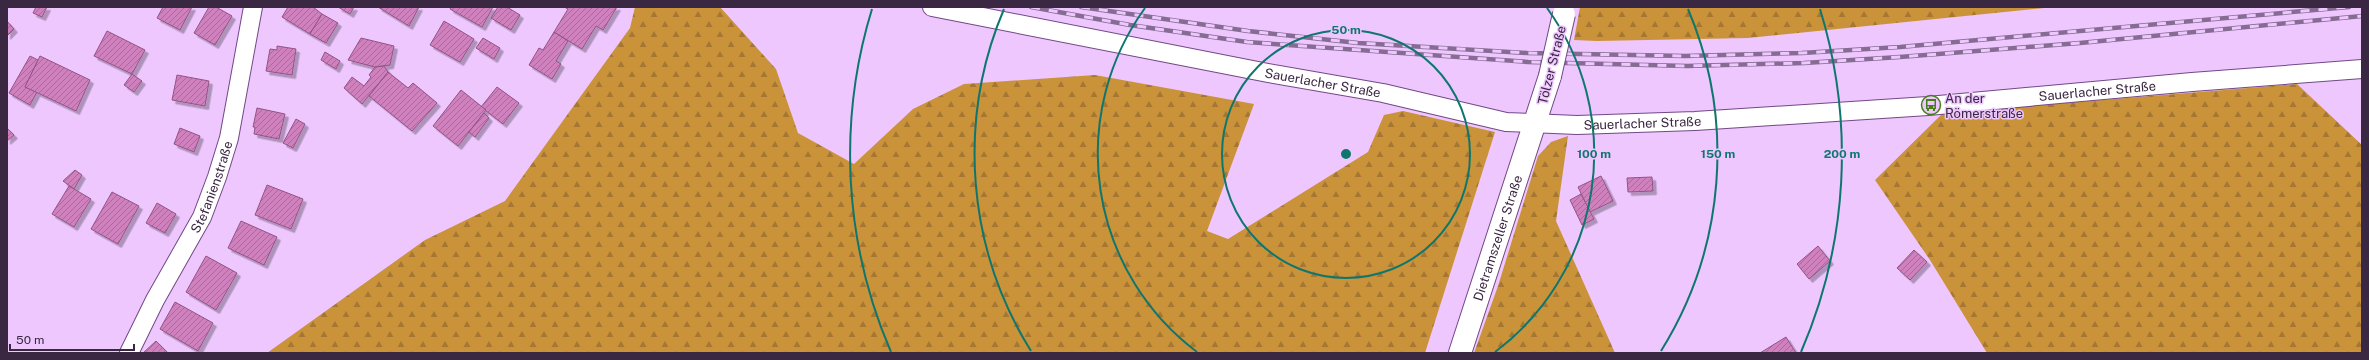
<svg xmlns="http://www.w3.org/2000/svg" width="2369" height="360" viewBox="0 0 2369 360" font-family="'Public Sans',sans-serif">
<style>
.forest{fill:url(#forest-firs)}
.building{fill:url(#building-hatch);stroke:#925385;filter:url(#shadow)}
.lines{fill:none;stroke-linecap:round;stroke-linejoin:round}
.street-casing{stroke:#734885;stroke-width:20}
.secondary-casing{stroke:#734885;stroke-width:24}
.street{stroke:#fff;stroke-width:18}
.secondary{stroke:#fff;stroke-width:22}
.rail-casing{stroke:#866b92;stroke-width:4.5}
.rail{stroke:#edc7fe;stroke-width:3;stroke-dasharray:9;stroke-linecap:butt}
.secondary-bridge-casing{stroke:#734885;stroke-width:24;stroke-linecap:butt}
.secondary-bridge{stroke:#fff;stroke-width:22}
.ring{fill:none;stroke:#0f766e;stroke-width:2}
.labels{text-anchor:middle;dominant-baseline:central;stroke-width:3;stroke-linejoin:round;paint-order:stroke}
.street-label{font-size:13px;fill:#3a2742;stroke:#edc7fe}
.poi-label{font-size:13px;fill:#3a2742;stroke:#edc7fe;text-anchor:start}
.centre{fill:#0f766e;stroke:#edc7fe;stroke-width:2}
.ring-label{font-size:12px;text-anchor:middle;font-weight:bold;fill:#0f766e;stroke:#edc7fe;stroke-width:3;stroke-linejoin:round;paint-order:stroke}
</style>
<defs>
<pattern id="forest-firs" width="22" height="20" patternUnits="userSpaceOnUse"><rect width="22" height="20" fill="#ca9239"/><path d="M5 1l3.5 6h-7zM16 11l3.5 6h-7z" fill="#a57732"/></pattern>
<pattern id="building-hatch" width="6" height="6" patternUnits="userSpaceOnUse"><rect width="6" height="6" fill="#cf81be"/><path d="M-1 1l2-2M0 6l6-6M5 7l2-2" fill="none" stroke="#a96a9c"/></pattern>
<filter id="shadow"><feDropShadow dx="3.5" dy="3.5" stdDeviation="0" flood-color="#0004"/></filter>
</defs>
<rect width="100%" height="100%" fill="#edc7fe"/>
<g class="forest">
<polygon points="635,7 720,7 776,69 798,133 854,164 913,109 964,84 1095,75 1254,104 1207,231 1228,239 1368,152 1384,115 1403,111 1495,132 1425,353 267,353 425,240 505,201 630,28"/>
<polygon points="1580,7 2054,7 1748,38 1597,41 1574,40"/>
<polygon points="2297,84 2362,145 2362,353 1987,353 1930,260 1875,180 1943,113"/>
<polygon points="1568,136 1556,221 1615,353 1474,353 1498,286 1538,156 1551,142"/>
</g>
<g class="building">
<polygon points="36,7 47,7 42,17 33,13"/>
<polygon points="163,7 192,7 180,30 157,18"/>
<polygon points="209,7 216,7 232,16 215,45 194,33"/>
<polygon points="288,7 313,7 322,14 310,34 282,17"/>
<polygon points="338,7 354,7 350,14"/>
<polygon points="378,7 419,7 409,26"/>
<polygon points="451,7 493,7 482,27 450,9"/>
<polygon points="498,7 507,7 520,15 511,30 491,18"/>
<polygon points="564,7 617,7 603,30 596,26 582,49 554,32 568,9"/>
<polygon points="322,14 338,23 326,43 310,34"/>
<polygon points="7,21 14,29 7,36"/>
<polygon points="444,21 474,39 460,62 430,45"/>
<polygon points="107,31 145,50 132,74 94,56"/>
<polygon points="554,32 568,41 556,61 561,64 552,79 529,65 539,48 543,50"/>
<polygon points="361,38 394,46 390,65 375,67 348,60"/>
<polygon points="483,38 500,48 494,59 476,48"/>
<polygon points="277,46 296,49 292,75 266,71 270,49 277,50"/>
<polygon points="325,52 340,61 336,69 321,60"/>
<polygon points="30,56 38,60 25,87 37,92 30,105 9,93"/>
<polygon points="40,56 90,80 76,111 25,87"/>
<polygon points="384,66 388,72 362,104 344,88 352,77 364,86 371,77 369,75 375,67"/>
<polygon points="388,72 408,88 413,83 437,103 412,131 369,96"/>
<polygon points="132,74 142,81 134,92 124,85"/>
<polygon points="177,75 209,81 205,106 172,100"/>
<polygon points="497,87 519,103 503,124 481,107"/>
<polygon points="461,90 486,110 458,146 433,126"/>
<polygon points="257,108 285,114 279,139 254,134 255,127 253,127"/>
<polygon points="484,113 489,118 475,137 469,132"/>
<polygon points="296,119 305,124 293,148 283,143"/>
<polygon points="7,128 14,135 7,141"/>
<polygon points="180,128 200,136 194,152 174,144"/>
<polygon points="75,170 82,175 74,189 63,181"/>
<polygon points="1601,176 1613,201 1590,212 1578,187"/>
<polygon points="1652,177 1653,191 1628,192 1627,178"/>
<polygon points="267,185 303,199 291,229 255,215"/>
<polygon points="69,186 91,199 74,227 52,214"/>
<polygon points="112,192 139,206 118,244 91,229"/>
<polygon points="1581,194 1594,219 1582,225 1570,200"/>
<polygon points="157,203 176,214 165,233 146,223"/>
<polygon points="241,221 277,237 264,265 228,248"/>
<polygon points="1818,246 1830,261 1809,279 1797,264"/>
<polygon points="1914,250 1927,262 1910,280 1897,268"/>
<polygon points="206,256 237,273 216,310 186,292"/>
<polygon points="175,302 213,323 198,351 160,329"/>
<polygon points="1786,337 1796,353 1760,353"/>
<polygon points="156,341 168,353 143,353"/>
</g>
<g class="lines">
<g class="street-casing">
<g id="street">
<path id="s1" d="M932,7L1268,73L1383,93L1506,122L1577,125L1695,121L1928,106L2192,82L2362,69"/>
<path id="s2" d="M129,353L155,300L202,217L217,177L229,138L253,7"/>
</g>
</g>
<g class="secondary-casing">
<g id="secondary">
<path id="s3" d="M1460,353L1550,76"/>
</g>
</g>
<use href="#street" class="street"/>
<use href="#secondary" class="secondary"/>
<g class="rail-casing">
<g id="rail">
<polyline points="1031,7 1130,25 1247,42 1528,62 1687,66 1804,63 1900,57 2080,43 2362,16"/>
<polyline points="1081,7 1248,31 1358,43 1527,53 1685,56 1802,53 1900,47 2349,7"/>
</g>
</g>
<use href="#rail" class="rail"/>
<g class="secondary-bridge-casing">
<polyline id="secondary-bridge" points="1550,76 1564,14"/>
</g>
<use href="#secondary-bridge" class="secondary-bridge"/>
</g>
<g class="ring">
<circle cx="1346" cy="154" r="124"/>
<path d="M1197 352A248 248 0 0 1 1145 8M1547 8A248 248 0 0 1 1495 352"/>
<path d="M1031 351A372 372 0 0 1 1004 9M1688 9A372 372 0 0 1 1661 351"/>
<path d="M891 352A496 496 0 0 1 872 9M1820 9A496 496 0 0 1 1801 352"/>
</g>
<defs>
<g id="bus-ring" transform="scale(1)"><circle r="9.5" fill="#edc7fe" stroke="#457f1a" stroke-width="1.5"/><path d="M-5-6H5V4H4V6H2V4H-2V6H-4V4H-5ZM-3.5-4V0h7V-4ZM-3.5 1.2v1.5H-2V1.2ZM2 1.2v1.5H3.5V1.2Z" fill="#457f1a"/></g>
</defs>
<g fill-rule="evenodd">
<use href="#bus-ring" x="1931" y="105"/>
</g>
<g class="labels">
<g class="street-label">
<text transform="translate(1552 65) rotate(-76)">Tölzer Straße</text>
<text stroke="none"><textPath href="#s1" startOffset="398">Sauerlacher Straße</textPath></text>
<text stroke="none"><textPath href="#s1" startOffset="1178">Sauerlacher Straße</textPath></text>
<text stroke="none"><textPath href="#s1" startOffset="722">Sauerlacher Straße</textPath></text>
<text stroke="none"><textPath href="#s2" startOffset="186">Stefanienstraße</textPath></text>
<text stroke="none"><textPath href="#s3" startOffset="121">Dietramszeller Straße</textPath></text>
</g>
<g class="poi-label">
<text x="1945" y="98">An der<tspan x="1945" dy="15">Römerstraße</tspan></text>
</g>
</g>
<circle cx="1346" cy="154" r="6" class="centre"/>
<g class="ring-label">
<text x="1346" y="34">50 m</text>
<text x="1594" y="158">100 m</text>
<text x="1718" y="158">150 m</text>
<text x="1842" y="158">200 m</text>
</g>
<rect width="2369" height="360" fill="none" stroke="#3a2742" stroke-width="16"/>
<path d="M10 344v6h124v-6" fill="none" stroke="#3a2742" stroke-width="2"/>
<text x="16" y="344" font-size="12" fill="#3a2742" stroke="#edc7fe" stroke-width="3" paint-order="stroke">50 m</text>
</svg>
